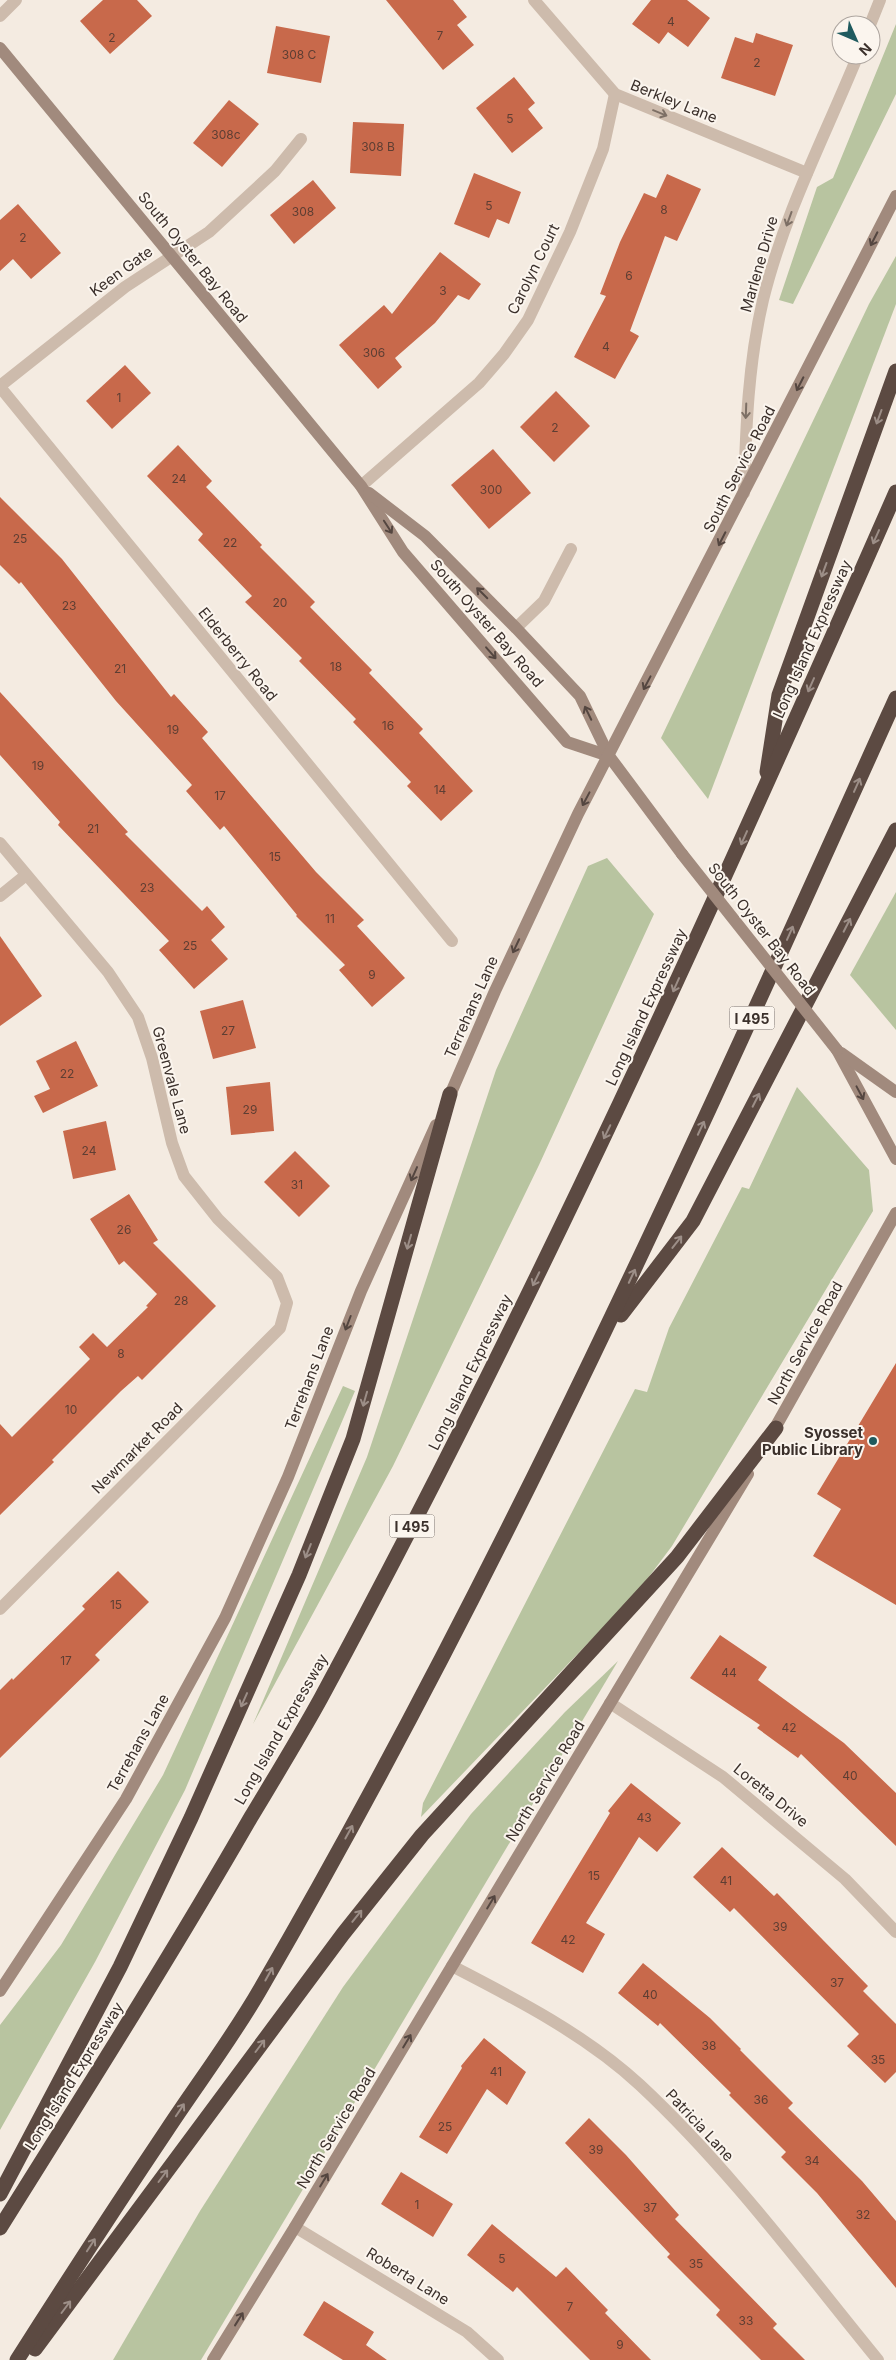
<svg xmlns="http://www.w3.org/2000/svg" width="896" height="2360" viewBox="0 0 896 2360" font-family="Inter,sans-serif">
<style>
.green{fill:#b8c4a0}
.building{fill:#c8694b}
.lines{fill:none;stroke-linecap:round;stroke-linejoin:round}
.service{stroke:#cdbbac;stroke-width:12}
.minor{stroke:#cdbbac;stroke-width:12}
.secondary{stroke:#a18a7d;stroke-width:12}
.motorway{stroke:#5c4a42;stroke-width:15}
.secondary-bridge{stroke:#a18a7d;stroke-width:12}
.oneway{stroke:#7d6f65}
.oneway2{stroke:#544640}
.oneway3{stroke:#9c8e87}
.poi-dot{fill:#1f5a5e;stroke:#fbf5ee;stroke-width:2}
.labels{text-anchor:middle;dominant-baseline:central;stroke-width:4;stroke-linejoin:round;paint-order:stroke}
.number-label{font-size:12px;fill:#5e3e33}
.shield{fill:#fbf5ee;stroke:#756b66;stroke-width:1}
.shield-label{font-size:14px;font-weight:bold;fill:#3b302b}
.street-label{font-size:15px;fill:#3b302b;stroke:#fbf5ee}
.poi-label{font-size:15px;font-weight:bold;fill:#3b302b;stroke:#fbf5ee;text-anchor:end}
</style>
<rect width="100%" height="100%" fill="#f4ebe1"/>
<g class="green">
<polygon points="896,24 896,94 793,304 779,300 817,187 833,178"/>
<polygon points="896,256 896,304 708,799 661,738 869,304"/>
<polygon points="607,858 654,914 539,1165 393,1466 253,1724 367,1457 496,1070 588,866"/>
<polygon points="896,892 896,1030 850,975"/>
<polygon points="797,1087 869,1170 873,1211 672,1546 639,1590 421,1817 423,1803 635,1389 647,1392 669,1328 742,1187 749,1189"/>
<polygon points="343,1386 355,1391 185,1790 95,1962 0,2130 0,2025 61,1945 163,1775"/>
<polygon points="618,1661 201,2360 113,2360 200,2211 343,1987 471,1814 565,1712"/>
</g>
<g class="building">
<polygon points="103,0 137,0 152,16 110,54 80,21"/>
<polygon points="386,0 453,0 467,17 457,25 474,45 443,70"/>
<polygon points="651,0 687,0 710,18 688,47 668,32 659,44 632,24"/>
<polygon points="276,26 330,36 321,83 267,73"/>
<polygon points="756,33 793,45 775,96 721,78 735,37 753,43"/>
<polygon points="514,77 535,103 528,109 543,128 512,153 476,108"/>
<polygon points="229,100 259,124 222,167 193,143"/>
<polygon points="353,122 404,124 401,176 350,173"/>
<polygon points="474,173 521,192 509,224 497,219 489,238 454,224"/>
<polygon points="667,174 701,189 677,241 665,236 630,331 639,336 615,379 574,357 606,296 600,294 620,242 644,193 656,198"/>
<polygon points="313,180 336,208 294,244 270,215"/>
<polygon points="18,204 61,253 31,279 13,259 0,271 0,220"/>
<polygon points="440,252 481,284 469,300 458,295 435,323 395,358 402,367 378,389 339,345 384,305 392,314"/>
<polygon points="125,365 151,393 112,429 86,401"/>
<polygon points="556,391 590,426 554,462 520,427"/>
<polygon points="178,445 212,481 206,487 262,545 260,547 315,602 310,607 372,670 369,673 423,729 419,733 473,791 441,821 407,786 411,782 353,722 356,719 299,661 302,658 245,602 252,596 198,540 203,534 147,476"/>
<polygon points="493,449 531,493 489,529 451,485"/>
<polygon points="0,497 62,559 171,697 174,694 208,732 202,738 316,872 364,920 357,926 405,978 372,1007 339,970 345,965 296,916 297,915 224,826 220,830 186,791 192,785 116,701 21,582 19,584 0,565"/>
<polygon points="0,692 128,832 125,834 202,911 207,906 225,927 211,940 228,959 194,989 159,950 169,941 58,825 60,822 0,755"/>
<polygon points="0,936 42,996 0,1026"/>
<polygon points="243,1000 256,1048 213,1059 200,1011"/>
<polygon points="76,1041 98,1086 43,1113 34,1096 50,1089 36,1061"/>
<polygon points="270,1082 274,1131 231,1135 226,1087"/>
<polygon points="106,1121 116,1170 73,1179 63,1131"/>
<polygon points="295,1151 330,1186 299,1217 264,1182"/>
<polygon points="129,1194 158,1240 153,1243 216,1306 142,1380 138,1376 121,1391 52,1460 54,1462 0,1515 0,1424 12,1437 90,1359 79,1347 93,1333 107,1347 148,1307 146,1306 157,1294 124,1261 119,1265 90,1219"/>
<polygon points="896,1363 896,1605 813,1556 841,1509 817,1494"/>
<polygon points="118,1571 149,1602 95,1655 100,1660 0,1758 0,1690 12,1678 13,1680 85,1609 82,1606"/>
<polygon points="720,1635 767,1667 758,1680 844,1743 896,1793 896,1846 801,1754 798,1758 757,1728 760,1725 690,1678"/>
<polygon points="631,1783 681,1823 657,1852 639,1837 586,1923 605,1934 583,1973 531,1943 610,1813 608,1811"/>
<polygon points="722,1847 774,1896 777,1893 868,1986 863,1991 896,2024 896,2072 885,2083 847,2046 859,2034 734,1908 730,1912 693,1877"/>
<polygon points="643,1963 710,2018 741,2049 740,2050 793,2103 788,2108 862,2181 896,2221 896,2288 817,2193 781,2157 786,2152 729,2095 731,2093 660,2023 658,2026 618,1993"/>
<polygon points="484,2038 526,2072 507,2105 487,2089 447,2154 419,2137 462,2068 461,2066"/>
<polygon points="589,2118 626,2155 679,2215 675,2219 777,2324 773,2328 805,2360 761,2360 716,2315 720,2310 667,2257 670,2254 565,2143"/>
<polygon points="401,2172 453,2204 433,2237 381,2204"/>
<polygon points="492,2224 556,2277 566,2267 608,2310 605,2313 651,2360 590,2360 517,2287 513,2292 467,2255"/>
<polygon points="324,2301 374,2332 366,2345 387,2360 343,2360 303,2335"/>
</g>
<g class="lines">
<polyline class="service" points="516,628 544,601 571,549"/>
<g class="minor">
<polyline points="534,0 615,94 807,173"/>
<polyline points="0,16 16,0"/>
<polyline points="870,25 880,0"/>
<polyline points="0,386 125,287 209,232 275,171 301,139"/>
<polyline points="0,387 452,941"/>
<polyline points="361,486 479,383 504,354 528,320 570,232 603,149 615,94"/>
<path d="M744,493C746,427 748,364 763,300C784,214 825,136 858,55"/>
<polyline points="0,843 108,972 138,1017 152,1058 172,1143 184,1176 218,1219 277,1277 287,1303 280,1328 0,1609"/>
<polyline points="0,896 26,875"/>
<polyline points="610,1703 723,1777 845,1879 896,1932"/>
<path d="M452,1966C518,2000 586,2035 640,2085C729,2168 802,2267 878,2360"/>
<polyline points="295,2227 467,2332 498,2360"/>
</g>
<g class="secondary">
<polyline points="0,48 361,486 403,552 567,742 609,756"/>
<polyline points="369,493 425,536 516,628 580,696 609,756 682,854"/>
<polyline points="837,1050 896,1159"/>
<polyline points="841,1053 896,1092"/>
<polyline points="447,1102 495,991 578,814 896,196"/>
<polyline points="771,1435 896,1213"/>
<polyline points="0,1991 126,1799 225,1618 288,1477 361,1291 436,1125"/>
<polyline points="213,2360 295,2227 748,1474"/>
</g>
<g class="motorway">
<polyline points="767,772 779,695 896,371"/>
<polyline points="621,1315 693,1221 896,830"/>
<polyline points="0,2194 120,1967 191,1818 299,1575 353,1439 450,1094"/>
<path d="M0,2228C85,2092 171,1956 251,1817C275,1777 299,1738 321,1698C533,1306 717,900 896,492"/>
<polyline points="35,2349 343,1934 422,1835 677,1557 776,1428"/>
<path d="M17,2360C66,2283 116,2206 167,2130C198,2083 233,2037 261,1988C503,1571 698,1137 896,698"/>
</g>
<polyline class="secondary-bridge" points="682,854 837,1050"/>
</g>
<defs><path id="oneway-shaft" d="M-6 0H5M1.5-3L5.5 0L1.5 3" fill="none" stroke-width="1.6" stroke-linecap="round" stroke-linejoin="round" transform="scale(1.25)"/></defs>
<g class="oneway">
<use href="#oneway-shaft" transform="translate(660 113) rotate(22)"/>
<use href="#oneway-shaft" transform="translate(789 219) rotate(110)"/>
<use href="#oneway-shaft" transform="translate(746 411) rotate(92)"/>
</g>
<g class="oneway2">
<use href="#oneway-shaft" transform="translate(874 239) rotate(117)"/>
<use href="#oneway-shaft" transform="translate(800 384) rotate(117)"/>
<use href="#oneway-shaft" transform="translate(388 527) rotate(57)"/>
<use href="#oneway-shaft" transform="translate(722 539) rotate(117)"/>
<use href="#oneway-shaft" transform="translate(482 593) rotate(-135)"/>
<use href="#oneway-shaft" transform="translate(491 653) rotate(49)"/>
<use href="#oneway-shaft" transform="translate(647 683) rotate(118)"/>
<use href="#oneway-shaft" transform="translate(588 713) rotate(-116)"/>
<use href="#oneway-shaft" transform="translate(586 799) rotate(118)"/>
<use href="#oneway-shaft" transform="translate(516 946) rotate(115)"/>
<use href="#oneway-shaft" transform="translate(860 1093) rotate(62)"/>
<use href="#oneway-shaft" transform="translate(414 1174) rotate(114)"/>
<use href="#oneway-shaft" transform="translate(348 1323) rotate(111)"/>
<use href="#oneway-shaft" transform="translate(491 1902) rotate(-59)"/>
<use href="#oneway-shaft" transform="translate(407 2041) rotate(-59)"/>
<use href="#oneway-shaft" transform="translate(324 2180) rotate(-59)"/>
<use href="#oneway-shaft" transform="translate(239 2319) rotate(-58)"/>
</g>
<g class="oneway3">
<use href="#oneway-shaft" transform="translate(879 417) rotate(110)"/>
<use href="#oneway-shaft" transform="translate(876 537) rotate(114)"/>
<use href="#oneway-shaft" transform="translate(824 570) rotate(110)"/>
<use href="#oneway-shaft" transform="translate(811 685) rotate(114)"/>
<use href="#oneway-shaft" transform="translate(857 785) rotate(-66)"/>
<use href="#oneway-shaft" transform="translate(744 838) rotate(114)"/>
<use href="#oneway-shaft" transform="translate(847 925) rotate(-63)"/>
<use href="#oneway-shaft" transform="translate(790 933) rotate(-66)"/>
<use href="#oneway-shaft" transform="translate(676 985) rotate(114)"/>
<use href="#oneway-shaft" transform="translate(756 1100) rotate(-63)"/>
<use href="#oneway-shaft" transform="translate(701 1128) rotate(-65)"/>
<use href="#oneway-shaft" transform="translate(607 1132) rotate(116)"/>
<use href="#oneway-shaft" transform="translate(409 1242) rotate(106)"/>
<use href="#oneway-shaft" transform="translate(677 1242) rotate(-52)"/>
<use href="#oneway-shaft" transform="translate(632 1276) rotate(-65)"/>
<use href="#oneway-shaft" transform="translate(536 1279) rotate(116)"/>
<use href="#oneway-shaft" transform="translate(365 1399) rotate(106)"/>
<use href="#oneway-shaft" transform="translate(308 1551) rotate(112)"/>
<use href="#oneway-shaft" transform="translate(244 1700) rotate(114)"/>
<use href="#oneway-shaft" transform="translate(349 1832) rotate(-61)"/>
<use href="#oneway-shaft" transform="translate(357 1916) rotate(-51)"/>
<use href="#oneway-shaft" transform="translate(269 1974) rotate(-61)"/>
<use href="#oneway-shaft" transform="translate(260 2046) rotate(-53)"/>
<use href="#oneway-shaft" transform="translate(180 2110) rotate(-56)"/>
<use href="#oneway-shaft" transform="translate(163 2176) rotate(-53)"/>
<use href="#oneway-shaft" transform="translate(91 2245) rotate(-57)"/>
<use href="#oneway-shaft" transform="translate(66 2307) rotate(-53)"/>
</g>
<circle class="poi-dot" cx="873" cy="1441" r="5"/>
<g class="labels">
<g class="number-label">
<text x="671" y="21">4</text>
<text x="440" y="35">7</text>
<text x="112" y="37">2</text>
<text x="299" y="54">308 C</text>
<text x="757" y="62">2</text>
<text x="510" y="118">5</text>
<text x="226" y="134">308c</text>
<text x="378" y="146">308 B</text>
<text x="489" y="205">5</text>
<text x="664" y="209">8</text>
<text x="303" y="211">308</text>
<text x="23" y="237">2</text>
<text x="629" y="275">6</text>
<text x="443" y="290">3</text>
<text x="606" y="346">4</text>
<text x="374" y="352">306</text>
<text x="119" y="397">1</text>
<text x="555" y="427">2</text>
<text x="179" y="478">24</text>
<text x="491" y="489">300</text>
<text x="20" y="538">25</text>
<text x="230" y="542">22</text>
<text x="280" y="602">20</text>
<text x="69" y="605">23</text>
<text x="336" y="666">18</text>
<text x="120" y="668">21</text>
<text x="388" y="725">16</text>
<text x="173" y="729">19</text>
<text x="38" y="765">19</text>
<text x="440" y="789">14</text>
<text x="220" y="795">17</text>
<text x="93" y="828">21</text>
<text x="275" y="856">15</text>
<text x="147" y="887">23</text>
<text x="330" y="918">11</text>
<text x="190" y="945">25</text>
<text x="372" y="974">9</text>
<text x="228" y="1030">27</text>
<text x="67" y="1073">22</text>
<text x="250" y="1109">29</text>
<text x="89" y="1150">24</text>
<text x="297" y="1184">31</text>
<text x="124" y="1229">26</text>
<text x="181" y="1300">28</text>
<text x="121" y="1353">8</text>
<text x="71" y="1409">10</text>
<text x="116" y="1604">15</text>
<text x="66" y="1660">17</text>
<text x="729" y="1672">44</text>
<text x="789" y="1727">42</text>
<text x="850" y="1775">40</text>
<text x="644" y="1817">43</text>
<text x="594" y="1875">15</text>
<text x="726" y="1880">41</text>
<text x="780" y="1926">39</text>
<text x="568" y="1939">42</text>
<text x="837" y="1982">37</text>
<text x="650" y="1994">40</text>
<text x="709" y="2045">38</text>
<text x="878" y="2059">35</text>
<text x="496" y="2071">41</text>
<text x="761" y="2099">36</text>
<text x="445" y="2126">25</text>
<text x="596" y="2149">39</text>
<text x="812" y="2160">34</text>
<text x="417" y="2204">1</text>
<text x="650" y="2207">37</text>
<text x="863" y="2214">32</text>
<text x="502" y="2258">5</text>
<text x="696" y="2263">35</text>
<text x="570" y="2306">7</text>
<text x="746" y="2320">33</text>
<text x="620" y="2344">9</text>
</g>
<g class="shield">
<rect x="729.5" y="1006.5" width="45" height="23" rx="4"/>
<rect x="389.5" y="1514.5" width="45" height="23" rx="4"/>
</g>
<g class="shield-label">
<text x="752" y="1018">I 495</text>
<text x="412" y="1526">I 495</text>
</g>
<g class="street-label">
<text transform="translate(674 101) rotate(22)">Berkley Lane</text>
<text transform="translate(193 257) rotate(51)">South Oyster Bay Road</text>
<text transform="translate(759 264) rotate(-74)">Marlene Drive</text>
<text transform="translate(533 269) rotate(-64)">Carolyn Court</text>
<text transform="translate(121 271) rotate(-36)">Keen Gate</text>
<text transform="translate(739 469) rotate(-63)">South Service Road</text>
<text transform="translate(487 623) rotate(49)">South Oyster Bay Road</text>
<text transform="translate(812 639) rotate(-66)">Long Island Expressway</text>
<text transform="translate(238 654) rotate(51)">Elderberry Road</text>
<text transform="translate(762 929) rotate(52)">South Oyster Bay Road</text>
<text transform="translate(471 1007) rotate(-66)">Terrehans Lane</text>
<text transform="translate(646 1007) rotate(-65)">Long Island Expressway</text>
<text transform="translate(172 1080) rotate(75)">Greenvale Lane</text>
<text transform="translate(805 1343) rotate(-61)">North Service Road</text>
<text transform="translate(470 1372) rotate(-64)">Long Island Expressway</text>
<text transform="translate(309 1378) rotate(-69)">Terrehans Lane</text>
<text transform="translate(137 1448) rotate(-45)">Newmarket Road</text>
<text transform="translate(281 1729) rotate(-60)">Long Island Expressway</text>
<text transform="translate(138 1743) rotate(-61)">Terrehans Lane</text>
<text transform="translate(545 1781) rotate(-59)">North Service Road</text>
<text transform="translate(771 1795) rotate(39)">Loretta Drive</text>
<text transform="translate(74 2076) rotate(-58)">Long Island Expressway</text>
<text transform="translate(700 2125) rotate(47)">Patricia Lane</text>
<text transform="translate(336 2128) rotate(-59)">North Service Road</text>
<text transform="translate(408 2276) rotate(32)">Roberta Lane</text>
</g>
<g class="poi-label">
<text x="863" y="1432">Syosset<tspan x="863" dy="17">Public Library</tspan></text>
</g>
</g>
<g transform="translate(856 40) rotate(135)"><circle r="24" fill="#fbf5ee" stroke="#aea6a0"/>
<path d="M0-4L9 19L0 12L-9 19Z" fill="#1f5a5e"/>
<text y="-8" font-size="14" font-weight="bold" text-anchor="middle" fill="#3b302b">N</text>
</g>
</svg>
